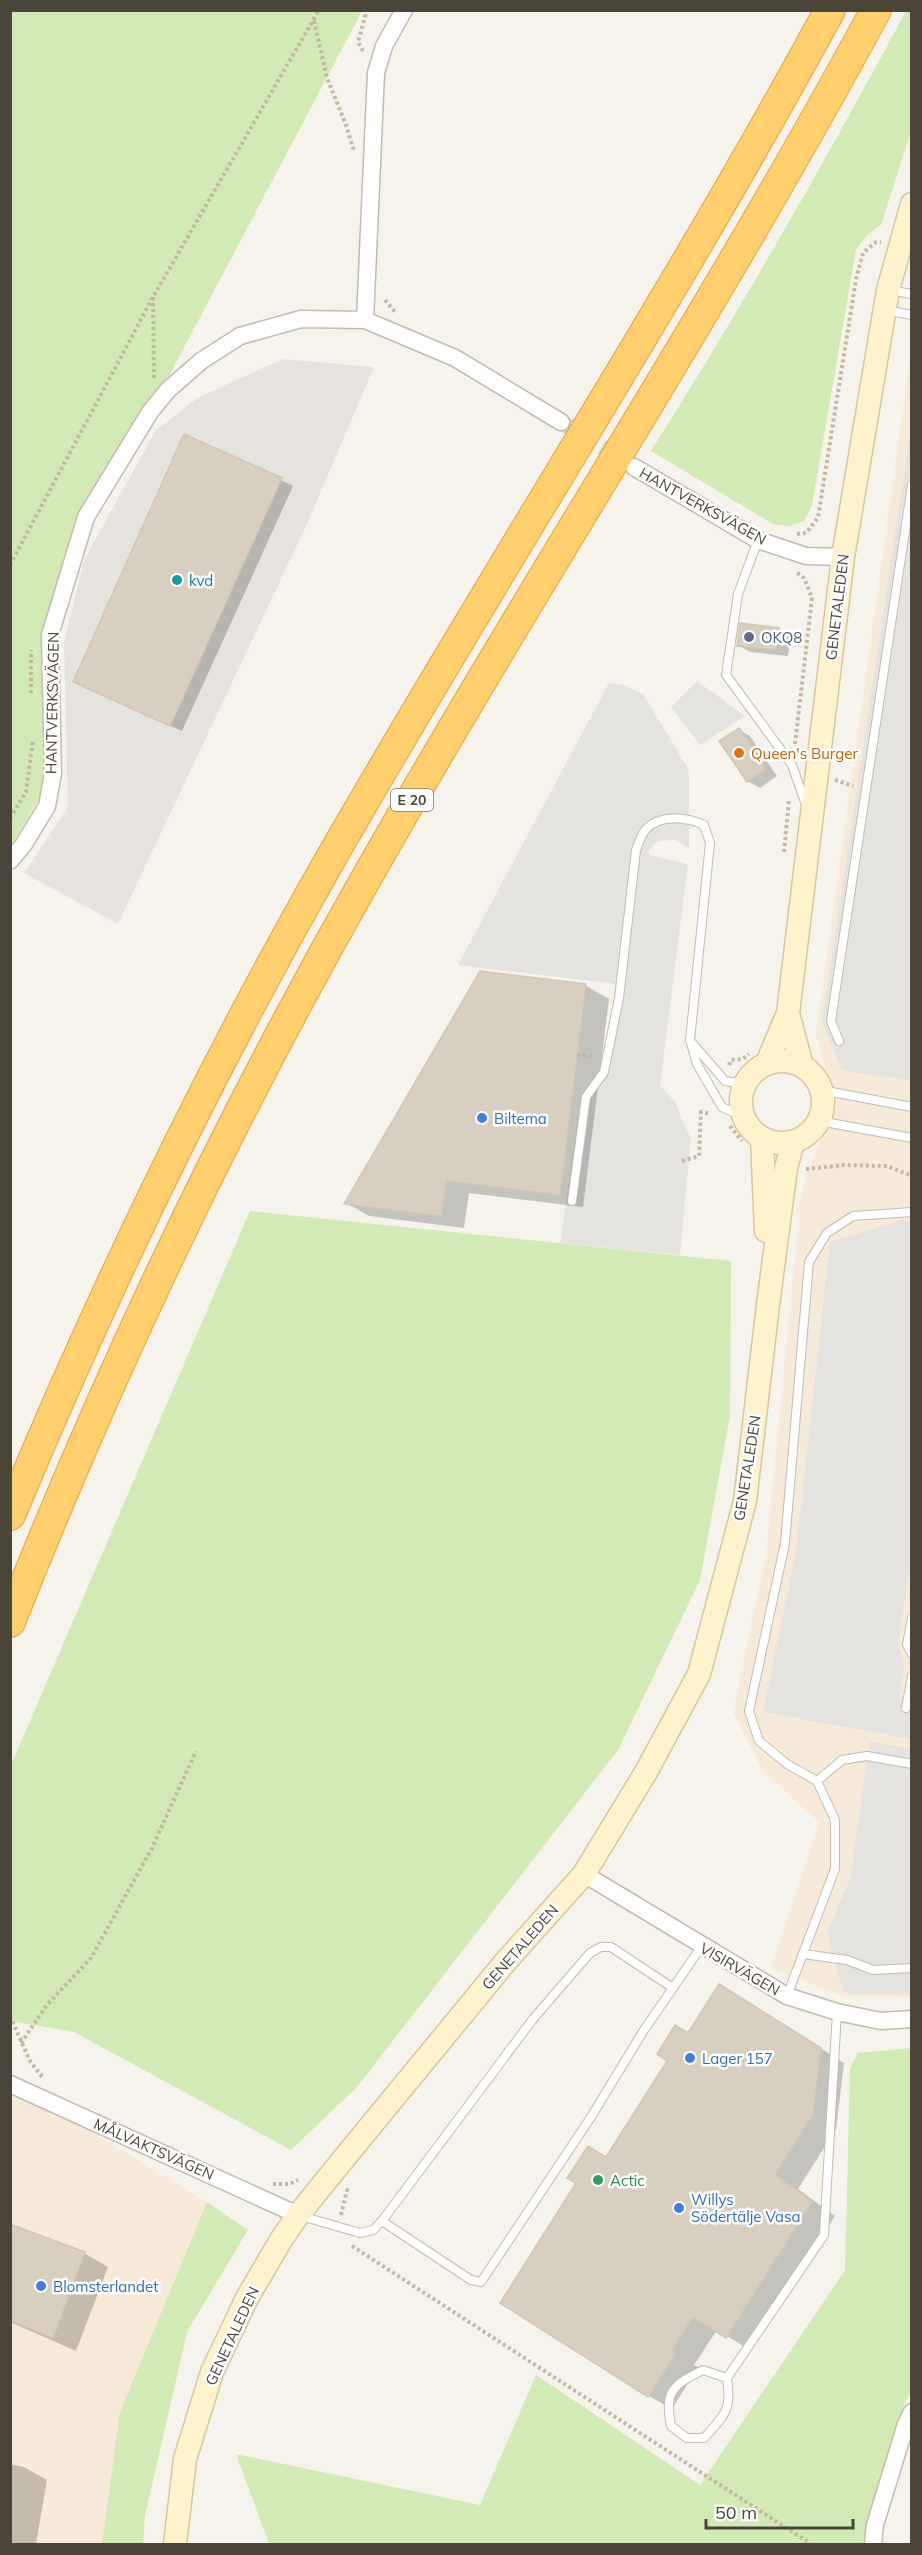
<svg xmlns="http://www.w3.org/2000/svg" width="922" height="2555" viewBox="0 0 922 2555" font-family="Mulish,sans-serif">
<style>
.commercial{fill:#f7ead8}
.industrial{fill:#e6e2dd}
.green{fill:#d2eab5}
.parking{fill:#e5e3e0}
.shadow{fill:#0003}
.building{fill:#d8cfc1;stroke:#d3c7b4;stroke-width:1.5}
.lines{fill:none;stroke-linecap:round;stroke-linejoin:round}
.street-tunnel{stroke:#d4d0c8;stroke-width:16;stroke-dasharray:16 8;stroke-linecap:butt}
.lane-casing{stroke:#c2bbae;stroke-width:10}
.street-casing{stroke:#c2bbae;stroke-width:19}
.secondary-casing{stroke:#d6c79b;stroke-width:25}
.highway-casing{stroke:#e0a43c;stroke-width:32}
.path{stroke:#c4b79f;stroke-width:4;stroke-dasharray:3 3;stroke-linecap:butt}
.lane{stroke:#fff;stroke-width:8}
.street{stroke:#fff;stroke-width:16}
.secondary{stroke:#fff3cd;stroke-width:22}
.highway{stroke:#ffcf6e;stroke-width:30}
.culture-dot{fill:#0f9aa8;stroke:#fff;stroke-width:2}
.service-dot{fill:#5c6f8a;stroke:#fff;stroke-width:2}
.food-dot{fill:#e8710a;stroke:#fff;stroke-width:2}
.shop-dot{fill:#3f7fe0;stroke:#fff;stroke-width:2}
.leisure-dot{fill:#2e9e5b;stroke:#fff;stroke-width:2}
.labels{text-anchor:middle;dominant-baseline:central;stroke-width:5;stroke-linejoin:round;paint-order:stroke}
.shield{fill:#fff;stroke:#817c74;stroke-width:1.5}
.shield-label{font-size:14px;font-weight:bold;fill:#4b4439}
.street-label{font-size:15px;fill:#4b4439;stroke:#fff}
.culture-label{font-size:15px;fill:#0d838f;stroke:#fff;text-anchor:start}
.service-label{font-size:15px;fill:#4e5e75;stroke:#fff;text-anchor:start}
.food-label{font-size:15px;fill:#c56008;stroke:#fff;text-anchor:start}
.shop-label{font-size:15px;fill:#366cbe;stroke:#fff;text-anchor:start}
.leisure-label{font-size:15px;fill:#27864d;stroke:#fff;text-anchor:start}
</style>
<rect width="100%" height="100%" fill="#f6f3ec"/>
<g class="commercial">
<polygon points="911,352 911,1997 843,1996 771,1968 819,1822 762,1770 733,1712 766,1555 801,1195 811,1161 837,1109 816,1034"/>
<polygon points="10,2083 207,2202 120,2412 102,2544 11,2544"/>
</g>
<polygon class="industrial" points="283,359 374,367 308,522 118,924 24,873 68,807 64,642 84,560 156,430 199,397"/>
<g class="green">
<polygon points="11,11 362,11 150,412 86,517 50,635 53,773 11,848"/>
<path d="M906,11H912L911,131L881,225L867,235L856,250L812,505L804,521L789,526L773,524L651,451C742,307 826,160 906,11Z"/>
<polygon points="250,1211 731,1261 730,1416 700,1580 618,1750 357,2087 291,2150 74,2032 10,2021 11,1765"/>
<polygon points="911,2048 911,2391 899,2417 868,2544 269,2544 236,2454 480,2505 536,2375 700,2485 845,2270 850,2068 858,2053"/>
<polygon points="207,2202 248,2230 187,2332 145,2516 143,2544 102,2544 120,2412"/>
</g>
<g class="parking">
<polygon points="911,427 911,1081 842,1070 822,1022"/>
<polygon points="697,681 745,716 700,745 671,707"/>
<polygon points="609,683 624,685 643,694 689,770 689,848 675,840 658,841 648,851 650,855 688,864 660,1085 676,1103 682,1120 691,1137 680,1255 560,1243 581,1095 602,1070 616,984 458,965"/>
<polygon points="903,1220 911,1222 912,1556 898,1643 904,1666 899,1697 911,1711 911,1739 763,1712 796,1552 830,1242"/>
<polygon points="870,1742 911,1749 911,1994 844,1993 827,1933 850,1879"/>
</g>
<g class="shadow">
<polygon points="281,480 293,486 182,731 86,688"/>
<polygon points="741,625 779,629 791,636 788,656 750,652 738,645"/>
<polygon points="739,730 750,736 777,776 760,788 748,781"/>
<polygon points="585,985 609,999 583,1207 469,1193 464,1228 369,1216 346,1203"/>
<polygon points="743,1999 844,2063 836,2129 798,2189 835,2216 750,2350 717,2330 694,2365 698,2367 672,2409 649,2396 607,2159 689,2034"/>
<polygon points="10,2225 84,2253 108,2267 76,2351 10,2322"/>
<polygon points="10,2464 24,2467 47,2480 36,2544 10,2544"/>
</g>
<g class="building">
<polygon points="184,434 282,478 170,726 73,682"/>
<polygon points="740,623 779,628 776,650 737,646"/>
<polygon points="739,728 766,769 747,782 719,741"/>
<polygon points="480,971 586,984 560,1195 446,1181 441,1216 344,1204"/>
<polygon points="719,1984 821,2048 813,2115 775,2174 812,2202 726,2338 693,2317 672,2350 676,2353 648,2397 500,2303 576,2183 567,2178 588,2146 606,2157 667,2061 657,2054 675,2025 688,2033"/>
<polygon points="10,2224 85,2252 53,2338 10,2320"/>
</g>
<g class="lines">
<polyline class="street-tunnel" points="561,422 623,460"/>
<g class="lane-casing">
<g id="lane">
<polyline points="888,290 912,294"/>
<polyline points="885,310 912,315"/>
<polyline points="758,540 738,594 726,675 792,765 806,805"/>
<polyline points="839,1041 831,1021 912,485"/>
<polyline points="693,1044 725,1081 744,1084"/>
<polyline points="821,1090 912,1107"/>
<polyline points="819,1121 912,1138"/>
<path d="M572,1201L586,1097L604,1072L619,998L636,850C639,843 641,834 646,829C661,814 686,817 704,825L710,843L690,1040L697,1064L722,1107L742,1116"/>
<polyline points="912,1618 907,1645 912,1654"/>
<polyline points="906,1708 912,1676"/>
<polyline points="817,1781 842,1760 867,1756 912,1764"/>
<polyline points="803,1954 847,1960 873,1970 912,1968"/>
<polyline points="787,1996 835,1869 835,1820 817,1781 787,1764 759,1741 749,1711 785,1543 809,1262 827,1233 853,1216 912,1212"/>
<polyline points="301,2216 360,2233 373,2230 382,2221 533,2019 590,1953 601,1947 611,1947 673,1988"/>
<polyline points="382,2221 471,2280 481,2282 591,2117 644,2030 701,1947"/>
<path d="M727,2378L703,2370C673,2385 664,2391 671,2426L687,2438H704C725,2415 732,2410 727,2378L824,2235L837,2012"/>
</g>
</g>
<g class="street-casing">
<g id="street">
<polyline points="365,320 376,73 384,46 404,10"/>
<polyline points="634,467 758,540 806,556 843,557"/>
<polyline points="10,861 24,844 47,806 53,773 50,635 86,517 150,412 168,390 201,361 240,336 301,319 365,320 455,358 561,422"/>
<polyline points="584,1874 787,1996 837,2012 881,2021 912,2019"/>
<polyline points="10,2084 298,2215"/>
<polyline points="873,2544 875,2525 906,2424 912,2412"/>
</g>
</g>
<g class="secondary-casing">
<g id="secondary">
<polyline points="788,1013 802,1066"/>
<circle cx="782" cy="1102" r="41"/>
<polyline points="767,1063 788,1013 843,557 888,290 912,204"/>
<polyline points="762,1139 766,1231"/>
<polyline points="175,2544 185,2459 212,2372 247,2298 281,2240 298,2215 359,2140 507,1960 584,1874 646,1772 699,1674 745,1501 768,1305 786,1168 793,1142"/>
</g>
</g>
<g class="highway-casing">
<g id="highway">
<path d="M10,1515C103,1292 208,1074 327,865C491,578 672,301 830,10"/>
<path d="M10,1622C109,1371 226,1126 359,891C526,595 714,310 876,10"/>
</g>
</g>
<g class="path">
<polyline points="314,21 327,78 346,125 354,151"/>
<polyline points="363,51 358,42 367,10"/>
<polyline points="153,297 154,380"/>
<polyline points="385,300 395,312"/>
<polyline points="797,534 806,533 818,518 856,279 863,253 876,242 881,242"/>
<polyline points="10,565 153,297 319,10"/>
<polyline points="31,693 31,650"/>
<polyline points="795,744 812,598 804,578 796,572"/>
<polyline points="835,780 853,786"/>
<polyline points="10,818 26,792 33,740"/>
<polyline points="784,852 789,800"/>
<polyline points="577,1055 595,1056"/>
<polyline points="729,1065 731,1060 743,1059 749,1054"/>
<polyline points="730,1126 742,1141"/>
<polyline points="682,1161 699,1156 701,1112 711,1114"/>
<polyline points="806,1169 844,1165 887,1166 912,1176"/>
<polyline points="10,2016 30,2061 43,2078"/>
<polyline points="21,2043 47,2005 91,1958 152,1848 196,1751"/>
<polyline points="273,2184 290,2184 298,2180"/>
<polyline points="341,2215 347,2190 345,2189"/>
<polyline points="352,2246 811,2544"/>
</g>
<use href="#lane" class="lane"/>
<use href="#street" class="street"/>
<use href="#secondary" class="secondary"/>
<use href="#highway" class="highway"/>
</g>
<circle class="culture-dot" cx="177" cy="580" r="6"/>
<circle class="service-dot" cx="749" cy="637" r="6"/>
<circle class="food-dot" cx="739" cy="753" r="6"/>
<g class="shop-dot">
<circle cx="482" cy="1118" r="6"/>
<circle cx="690" cy="2058" r="6"/>
<circle cx="679" cy="2208" r="6"/>
<circle cx="41" cy="2286" r="6"/>
</g>
<circle class="leisure-dot" cx="598" cy="2180" r="6"/>
<g class="labels">
<rect class="shield" x="391" y="789" width="42" height="22" rx="4.5"/>
<g class="shield-label">
<text x="412" y="800">E 20</text>
</g>
<g class="street-label">
<text transform="translate(703 506) rotate(29)">HANTVERKSVÄGEN</text>
<text transform="translate(837 607) rotate(-83)">GENETALEDEN</text>
<text transform="translate(52 703) rotate(-89)">HANTVERKSVÄGEN</text>
<text transform="translate(747 1468) rotate(-81)">GENETALEDEN</text>
<text transform="translate(520 1947) rotate(-49)">GENETALEDEN</text>
<text transform="translate(740 1969) rotate(30)">VISIRVÄGEN</text>
<text transform="translate(154 2149) rotate(24)">MÅLVAKTSVÄGEN</text>
<text transform="translate(232 2336) rotate(-65)">GENETALEDEN</text>
</g>
<g class="culture-label">
<text x="189" y="580">kvd</text>
</g>
<g class="service-label">
<text x="761" y="637">OKQ8</text>
</g>
<g class="food-label">
<text x="751" y="753">Queen's Burger</text>
</g>
<g class="shop-label">
<text x="494" y="1118">Biltema</text>
<text x="702" y="2058">Lager 157</text>
<text x="691" y="2199">Willys<tspan x="691" dy="17">Södertälje Vasa</tspan></text>
<text x="53" y="2286">Blomsterlandet</text>
</g>
<g class="leisure-label">
<text x="610" y="2180">Actic</text>
</g>
</g>
<rect width="922" height="2555" fill="none" stroke="#4b4439" stroke-width="24"/>
<path d="M706 2519v9h147v-9" fill="none" stroke="#4b4439" stroke-width="3"/>
<text x="715" y="2519" font-size="18" fill="#4b4439" stroke="#ffffff" stroke-width="4.5" paint-order="stroke">50 m</text>
</svg>
